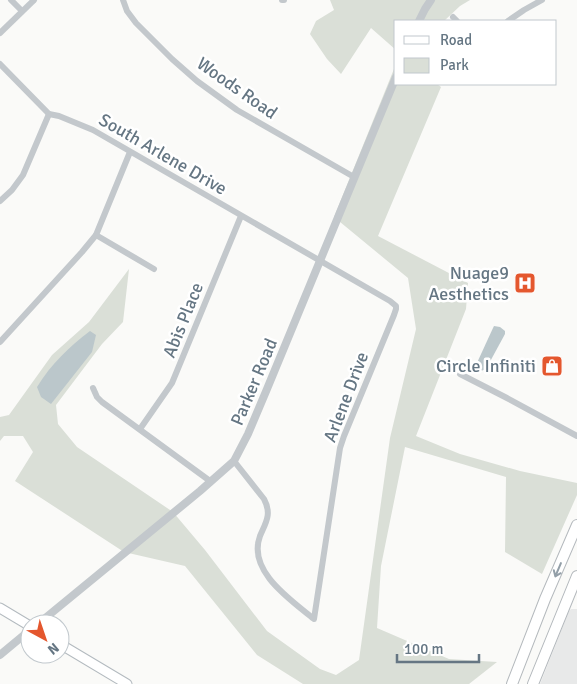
<svg xmlns="http://www.w3.org/2000/svg" width="577" height="684" viewBox="0 0 577 684" font-family="Signika,sans-serif">
<style>
.built{fill:#e8e9e9}
.green{fill:#dadfd7}
.water{fill:#bbc7cb}
.lines{fill:none;stroke-linecap:round;stroke-linejoin:round}
.secondary-casing{stroke:#b3babf;stroke-width:11}
.trunk-casing{stroke:#b4b9bd;stroke-width:12}
.minor{stroke:#c3c8cc;stroke-width:6}
.tertiary{stroke:#c3c8cc;stroke-width:8}
.secondary{stroke:#fff;stroke-width:9}
.trunk{stroke:#fff;stroke-width:10}
.oneway{stroke:#939fa8}
.labels{text-anchor:middle;dominant-baseline:central;stroke-width:5;stroke-linejoin:round;paint-order:stroke}
.street-label{font-size:18px;fill:#657683;stroke:#fff}
.poi-label{font-size:18px;fill:#657683;stroke:#fff;text-anchor:end}
</style>
<rect width="100%" height="100%" fill="#fafaf8"/>
<polygon class="built" points="571,609 577,609 577,684 540,684 569,611"/>
<g class="green">
<polygon points="330,0 470,0 460,6 444,21 396,21 396,50 371,28 341,74 327,59 310,34 316,21 334,10"/>
<polygon points="396,64 396,84 437,84 441,87 378,236 468,283 466,309 416,436 460,454 520,471 577,483 577,495 542,574 505,552 506,477 405,447 381,566 377,628 449,659 497,662 469,684 303,684 257,655 185,566 124,552 15,481 33,452 23,436 4,436 0,441 0,417 9,415 52,355 89,322 129,269 123,322 102,344 56,405 58,424 77,447 173,512 205,550 267,631 320,669 336,675 359,660 390,438 416,329 408,278 334,217"/>
</g>
<g class="water">
<polygon points="494,326 500,327 505,331 505,334 486,369 481,371 476,368 476,365 493,328"/>
<path d="M90,331L96,335L92,352L51,404L41,397L37,387C51,364 69,347 90,331Z"/>
</g>
<g class="lines">
<g class="secondary-casing">
<g id="secondary">
<polyline points="0,608 30,626"/>
<polyline points="60,644 127,684"/>
</g>
</g>
<g class="trunk-casing">
<g id="trunk">
<polyline points="512,684 545,599 577,525"/>
<polyline points="533,684 577,576"/>
</g>
</g>
<g class="minor">
<polyline points="11,0 22,11"/>
<polyline points="123,0 127,11 136,23 172,59 197,81 237,110 354,177"/>
<polyline points="282,0 284,0"/>
<polyline points="453,17 457,21"/>
<polyline points="508,21 524,10 542,0"/>
<polyline points="0,33 34,0"/>
<path d="M0,64L49,114L59,116L93,130L390,301L396,306V309L394,315L344,436L340,448L314,619C291,600 247,571 260,536C266,522 272,514 264,499L234,461"/>
<polyline points="0,201 12,190 23,175 49,114"/>
<polyline points="96,235 154,269"/>
<polyline points="0,342 82,252 96,235 130,152"/>
<polyline points="460,374 505,397 577,436"/>
<polyline points="93,388 97,397 102,402 210,481"/>
<polyline points="140,429 172,383 241,216"/>
</g>
<g class="tertiary">
<polyline points="419,21 425,9 431,0"/>
<polyline points="38,624 200,491 234,461 248,434 267,389 396,77"/>
<polyline points="0,655 30,630"/>
</g>
<use href="#secondary" class="secondary"/>
<use href="#trunk" class="trunk"/>
</g>
<defs><path id="oneway-shaft" d="M-6 0H5M1.5-3L5.5 0L1.5 3" fill="none" stroke-width="1.6" stroke-linecap="round" stroke-linejoin="round" transform="scale(1.25)"/></defs>
<use class="oneway" href="#oneway-shaft" transform="translate(558 570) rotate(113)"/>
<defs>
<g id="hospital-square" transform="scale(1.125)"><rect x="-9" y="-9" width="18" height="18" rx="4" fill="#e4572e" stroke="#fff"/><path d="M-5-5h3v3.5h4V-5h3V5h-3V1.5h-4V5h-3Z" fill="#fff"/></g>
<g id="shop-square" transform="scale(1.125)"><rect x="-9" y="-9" width="18" height="18" rx="4" fill="#e4572e" stroke="#fff"/><path d="M-5-2.5h2.3a2.7 3.5 0 0 1 5.4 0H5L5.5 6h-11ZM-1.5-2.5h3a1.5 2.3 0 0 0-3 0Z" fill="#fff"/></g>
</defs>
<g fill-rule="evenodd">
<use href="#hospital-square" x="525" y="283"/>
<use href="#shop-square" x="552" y="366"/>
</g>
<g class="labels">
<g class="street-label">
<text transform="translate(237 88) rotate(35)">Woods Road</text>
<text transform="translate(163 154) rotate(30)">South Arlene Drive</text>
<text transform="translate(183 320) rotate(-68)">Abis Place</text>
<text transform="translate(254 382) rotate(-67)">Parker Road</text>
<text transform="translate(346 397) rotate(-69)">Arlene Drive</text>
</g>
<g class="poi-label">
<text x="509" y="273">Nuage9<tspan x="509" dy="21">Aesthetics</tspan></text>
<text x="536" y="366">Circle Infiniti</text>
</g>
</g>
<rect x="394" y="20" width="162" height="65" fill="#ffffff" stroke="#c1c8cd"/>
<rect x="404" y="36" width="25" height="8" fill="#ffffff" stroke="#c1c8cd"/>
<text x="440" y="45" font-size="15" fill="#657683">Road</text>
<rect x="404" y="58" width="25" height="15" fill="#dadfd7" stroke="#c1c8cd"/>
<text x="440" y="70" font-size="15" fill="#657683">Park</text>
<g transform="translate(45 639) rotate(140)"><circle r="24" fill="#ffffff" stroke="#c1c8cd"/>
<path d="M0-4L9 19L0 12L-9 19Z" fill="#e4572e"/>
<text y="-8" font-size="14" font-weight="bold" text-anchor="middle" fill="#657683">N</text>
</g>
<path d="M397 654v8h82v-8" fill="none" stroke="#657683" stroke-width="2.5"/>
<text x="404" y="654" font-size="15" fill="#657683" stroke="#ffffff" stroke-width="4" paint-order="stroke">100 m</text>
</svg>
